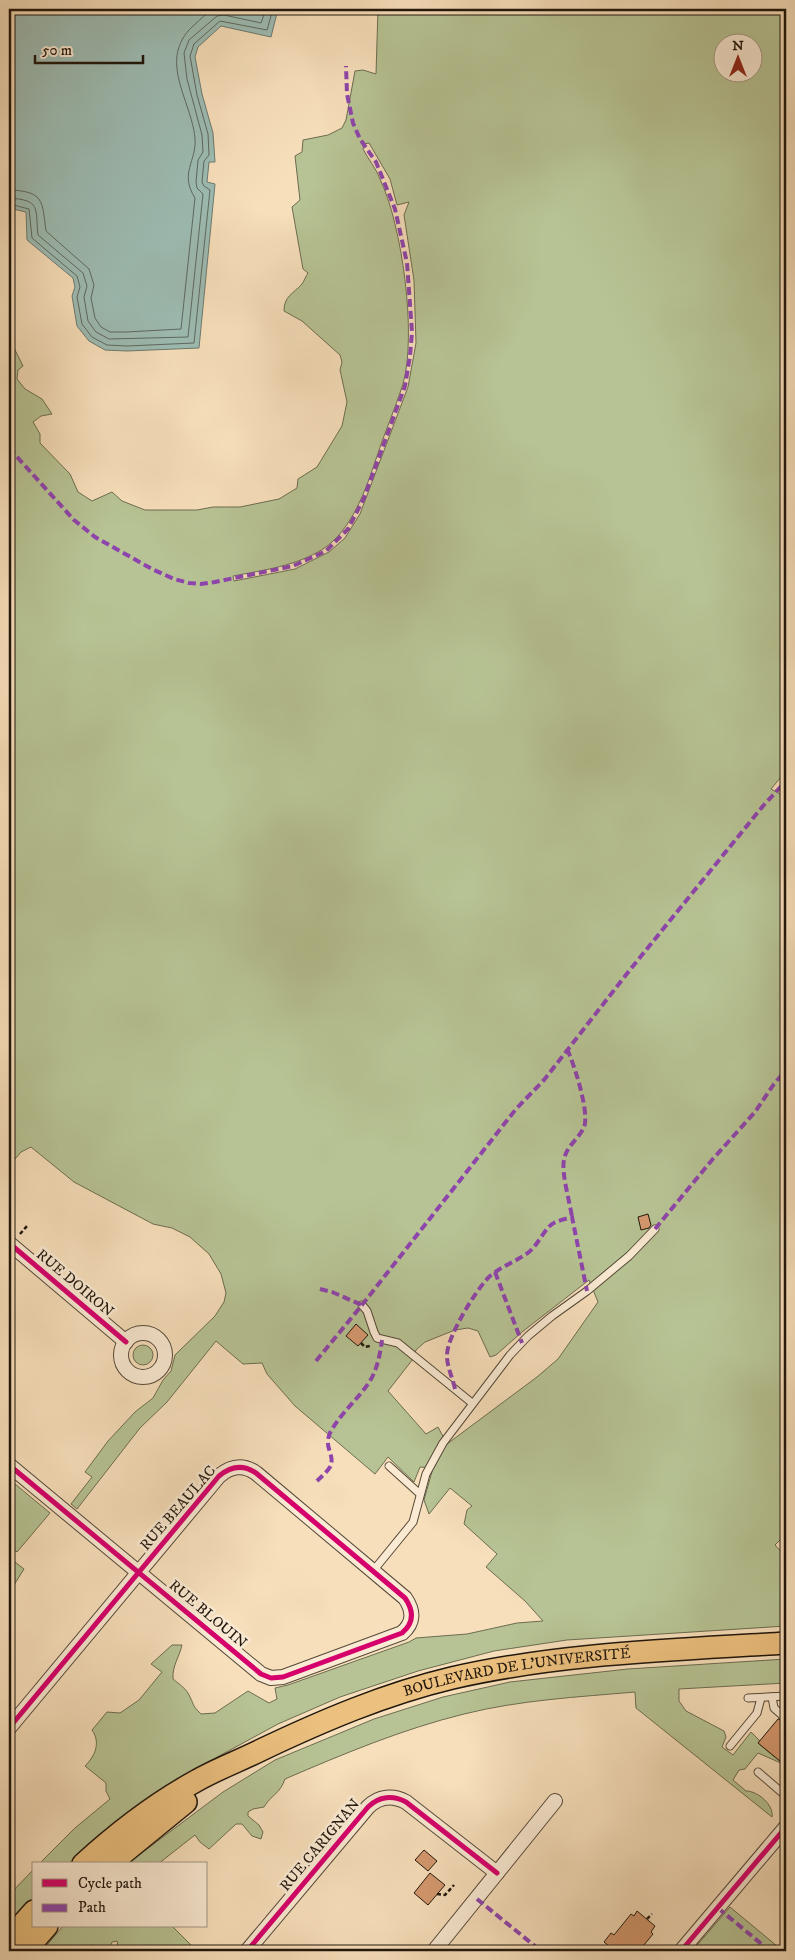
<svg xmlns="http://www.w3.org/2000/svg" width="795" height="1960" viewBox="0 0 795 1960" font-family="'IM FELL DW Pica',serif">
<style>
.green{fill:#b7c394;stroke:#6c6c50;fill-rule:evenodd}
.water{fill:#9dbcb3;stroke:#6b7a70}
.lines{fill:none;stroke-linecap:round;stroke-linejoin:round}
.shore{stroke:#5e6960;stroke-width:1}
.building{fill:#d5996e;stroke:#20160c}
.service-casing{stroke:#564838;stroke-width:9}
.minor-casing{stroke:#564838;stroke-width:16}
.primary-casing{stroke:#20160c;stroke-width:24}
.path{stroke:#20160c;stroke-width:2.5;stroke-dasharray:4 2.5;stroke-linecap:butt}
.service{stroke:#faead3;stroke-width:7}
.minor{stroke:#faead3;stroke-width:14}
.primary{stroke:#ecc07e;stroke-width:21}
.quiet{stroke:#8e44ad;stroke-width:4;stroke-dasharray:8 4;stroke-linecap:butt}
.cycleway-casing{stroke:#faead3;stroke-width:8}
.cycleway{stroke:#d6006c;stroke-width:5}
.labels{text-anchor:middle;dominant-baseline:central;stroke-width:5;stroke-linejoin:round;paint-order:stroke}
.street-label{font-size:15px;fill:#20160c;stroke:#faead3}
</style>
<rect width="100%" height="100%" fill="#f7dfbb"/>
<filter id="stains"><feTurbulence type="fractalNoise" baseFrequency=".004" numOctaves="4"/><feColorMatrix values="0 0 0 0 .2 0 0 0 0 .09 0 0 0 0 .02 0 0 0 .5 -.17"/></filter>
<radialGradient id="worn" r=".72"><stop offset=".6" stop-color="#630" stop-opacity="0"/><stop offset="1" stop-color="#630" stop-opacity=".3"/></radialGradient>
<g class="green">
<path d="M378,9H786V771L771,789L782,795L786,794V1534L775,1545L786,1557V1626L567,1640L494,1651L418,1671L340,1697L278,1724L186,1774L122,1819L68,1864H39L75,1828L110,1799L106,1791V1783L85,1766C95,1756 101,1743 92,1730L107,1712L120,1713L139,1700L162,1672L151,1664L172,1645H182C179,1658 172,1666 173,1679C179,1684 187,1689 190,1697C195,1707 192,1705 201,1714L215,1713L248,1691L269,1703L277,1699L275,1688L288,1685L409,1642L416,1638L467,1634L517,1623L543,1621L525,1601L486,1567L497,1554L464,1524L467,1510L472,1506L450,1488L429,1514L424,1500L433,1468L420,1467L414,1482L388,1457L375,1474L295,1406L267,1374L262,1363L243,1364L216,1341L167,1402L140,1428L77,1509L71,1504L92,1477L85,1472L108,1441L135,1412L153,1398L163,1380L171,1371L175,1355L215,1316L224,1302L226,1293L221,1274L209,1254L190,1237L172,1228L153,1224L74,1182L31,1147L21,1152L9,1166V338L23,366L18,370L17,379L25,389L42,399L52,414L41,416L33,422L40,434V443L70,474L78,492L92,501L112,492L122,501L145,510H197L213,507H240L279,499L297,488L298,479L317,467L342,426L347,402L340,370L342,362L340,355L302,321L284,311C284,296 293,294 302,284C304,281 306,276 308,273L303,269L292,207L300,200L295,156L302,152L303,140L328,135L342,128L346,120L355,71L363,70L376,74ZM722,42H752V72H722ZM369,143L390,179L397,205L409,202L404,215L414,280L416,343L408,387L360,514L345,538L329,552L295,569L234,581L233,576C264,570 296,566 323,549C352,530 366,489 376,459C384,434 395,409 403,384C417,334 402,225 380,179C376,168 368,159 363,149L364,144ZM589,1280L598,1302L558,1359L537,1377L447,1444L438,1427L426,1434L388,1391L413,1359L416,1350L425,1342L455,1330L468,1328L478,1331L490,1357L496,1355L522,1332Z"/>
<circle cx="143" cy="1355" r="10"/>
<polygon points="9,1479 50,1513 17,1552 9,1545"/>
<polygon points="10,1562 15,1562 24,1569 9,1593"/>
<path d="M786,1659V1683L679,1689V1701L686,1711L724,1731L726,1737L722,1747L733,1755L751,1732L760,1741L758,1743L783,1764L758,1753L745,1769L739,1770L733,1780L746,1791C758,1791 774,1805 772,1817L636,1708L635,1692C578,1697 520,1700 464,1714C403,1729 343,1754 285,1779C280,1794 271,1795 264,1807L253,1809L248,1812V1816L259,1825L263,1832L261,1839L252,1836L242,1824H236L209,1849L200,1842L195,1835L158,1864H127L223,1792L275,1760L374,1719L443,1697L510,1682L628,1669Z"/>
<polygon points="34,1869 34,1900 9,1927 9,1895"/>
<polygon points="730,1907 783,1951 692,1951"/>
<polygon points="63,1926 172,1926 195,1949 195,1951 160,1951 152,1949 142,1951 119,1951 117,1941 112,1942 108,1951 96,1951 94,1945 88,1946 83,1951 42,1951"/>
</g>
<polygon class="water" points="9,9 278,9 271,37 221,26 198,47 195,57 202,94 213,133 215,162 209,162 207,182 215,184 199,348 127,351 105,350 89,341 77,326 72,296 75,287 73,278 27,240 26,212 9,208"/>
<g class="lines">
<g class="shore">
<path d="M9,190C45,191 42,202 46,231L89,269L94,285L91,298L95,318L101,327L110,332H126L181,329L195,198C179,173 197,161 195,138C191,99 157,60 193,26C200,20 206,13 214,9"/>
<path d="M9,198C42,200 35,209 38,235L83,273L87,286L84,297L88,321L96,332L109,339L188,337L203,194L197,188L196,182L198,160L203,152L202,135L187,79L184,53L189,40L217,16L224,15L261,23L266,9"/>
<polyline points="9,204 29,209 32,238 77,276 80,287 77,297 82,324 92,337 107,345 127,346 194,343 210,190 204,186 202,182 204,161 209,155 208,134 197,95 190,56 194,44 220,21 267,30 273,9"/>
</g>
</g>
<g class="building">
<polygon points="648,1214 651,1225 649,1228 641,1230 638,1217"/>
<polygon points="356,1324 368,1335 358,1346 346,1336"/>
<polygon points="786,1718 786,1766 758,1743 778,1719 783,1720"/>
<polygon points="424,1850 437,1861 428,1871 415,1860"/>
<polygon points="430,1873 445,1885 428,1905 414,1893"/>
<polygon points="637,1911 655,1926 651,1932 653,1934 639,1951 605,1951 609,1946 604,1942 611,1933 614,1935 631,1914 634,1916"/>
</g>
<g class="lines">
<g class="service-casing">
<g id="service">
<polyline points="362,1305 367,1311 374,1332 377,1338 398,1343 472,1403"/>
<polyline points="389,1466 420,1494"/>
<polyline points="373,1571 413,1522 426,1474 443,1443 510,1355 528,1336 552,1316 587,1291 629,1256 655,1229"/>
<polyline points="772,1697 774,1708 782,1715"/>
<polyline points="748,1698 786,1696"/>
<polyline points="730,1746 757,1713 761,1698"/>
<polyline points="758,1772 786,1796"/>
</g>
</g>
<g class="minor-casing">
<g id="minor">
<polyline points="9,1243 126,1342"/>
<circle cx="143" cy="1355" r="22"/>
<path d="M9,1465L261,1674L271,1678L283,1677L402,1633C414,1623 414,1611 405,1598L256,1473C243,1464 231,1466 219,1476L9,1728"/>
<path d="M247,1951L368,1807C379,1796 393,1795 406,1802L497,1873"/>
<polyline points="434,1951 555,1801"/>
<polyline points="681,1951 786,1827"/>
</g>
</g>
<g class="primary-casing">
<g id="primary">
<path id="s1" d="M83,1864C117,1833 156,1803 196,1781C217,1769 239,1761 261,1750C322,1721 385,1694 452,1678C561,1653 674,1650 786,1643"/>
<polyline points="110,1864 186,1802"/>
<polyline points="9,1939 34,1911"/>
<polyline points="25,1951 47,1926"/>
</g>
</g>
<g class="path">
<polyline points="20,1234 27,1226"/>
<polyline points="361,1343 365,1347 370,1346"/>
<polyline points="437,1894 445,1895 454,1885"/>
<polyline points="647,1919 652,1914"/>
</g>
<use href="#service" class="service"/>
<use href="#minor" class="minor"/>
<use href="#primary" class="primary"/>
<g class="quiet">
<polyline points="9,448 74,520 95,537 152,569 174,579 189,583 201,584 215,582 293,566 326,551 348,529 364,498 405,386 410,356 412,332 407,263 395,209 376,162 360,139 353,123 347,94 346,66"/>
<path d="M567,1049C574,1063 590,1114 584,1127C579,1139 566,1146 564,1160C561,1172 570,1203 572,1217"/>
<polyline points="655,1229 712,1160 755,1112 774,1084 786,1070"/>
<polyline points="495,1272 522,1343"/>
<polyline points="320,1289 332,1292 362,1305"/>
<polyline points="316,1361 362,1305 516,1109 544,1080 629,971 763,806 786,781"/>
<path d="M455,1389C453,1379 447,1367 447,1356C446,1338 477,1288 490,1276C502,1266 517,1261 529,1252C538,1245 546,1226 554,1223C559,1220 566,1219 572,1217L587,1291"/>
<path d="M317,1481C321,1477 327,1472 330,1467C336,1455 323,1448 330,1433C340,1414 356,1401 368,1384C377,1371 380,1355 382,1340"/>
<polyline points="9,1482 17,1472"/>
<polyline points="477,1899 541,1951"/>
<polyline points="718,1908 770,1951"/>
</g>
<g class="cycleway-casing">
<g id="cycleway">
<polyline points="9,1243 126,1342"/>
<path d="M9,1465L261,1674L271,1678L283,1677L402,1633C414,1623 414,1611 405,1598L256,1473C243,1464 231,1466 219,1476L9,1728"/>
<path d="M247,1951L368,1807C379,1796 393,1795 406,1802L497,1873"/>
<polyline points="681,1951 786,1827"/>
</g>
</g>
<use href="#cycleway" class="cycleway"/>
</g>
<g class="labels">
<g class="street-label">
<text transform="translate(75 1283) rotate(40)">RUE DOIRON</text>
<text transform="translate(178 1508) rotate(-49)">RUE BEAULAC</text>
<text transform="translate(208 1614) rotate(40)">RUE BLOUIN</text>
<text stroke="none"><textPath href="#s1" startOffset="482">BOULEVARD DE L'UNIVERSITÉ</textPath></text>
<text transform="translate(320 1845) rotate(-50)">RUE CARIGNAN</text>
</g>
</g>
<rect width="795" height="1960" fill="none" stroke="#f7dfbb" stroke-width="30"/>
<rect x="10" y="10" width="775" height="1940" fill="none" stroke="#20160c" stroke-width="2.5"/>
<rect x="15" y="15" width="765" height="1930" fill="none" stroke="#20160c"/>
<rect x="32" y="1862" width="175" height="65" fill="#faead3" stroke="#a39583"/>
<rect x="42" y="1879" width="25" height="8" fill="#d6006c" stroke="#a39583"/>
<text x="78" y="1888" font-size="15" fill="#20160c">Cycle path</text>
<rect x="42" y="1904" width="25" height="8" fill="#8e44ad" stroke="#a39583"/>
<text x="78" y="1912" font-size="15" fill="#20160c">Path</text>
<g transform="translate(738 58)"><circle r="24" fill="#faead3" stroke="#a39583"/>
<path d="M0-4L9 19L0 12L-9 19Z" fill="#8f2418"/>
<text y="-8" font-size="14" font-weight="bold" text-anchor="middle" fill="#20160c">N</text>
</g>
<path d="M35 55v8h108v-8" fill="none" stroke="#20160c" stroke-width="2.5"/>
<text x="42" y="55" font-size="15" fill="#20160c" stroke="#faead3" stroke-width="4" paint-order="stroke">50 m</text>
<rect width="100%" height="100%" filter="url(#stains)"/>
<rect width="100%" height="100%" fill="url(#worn)"/>
</svg>
